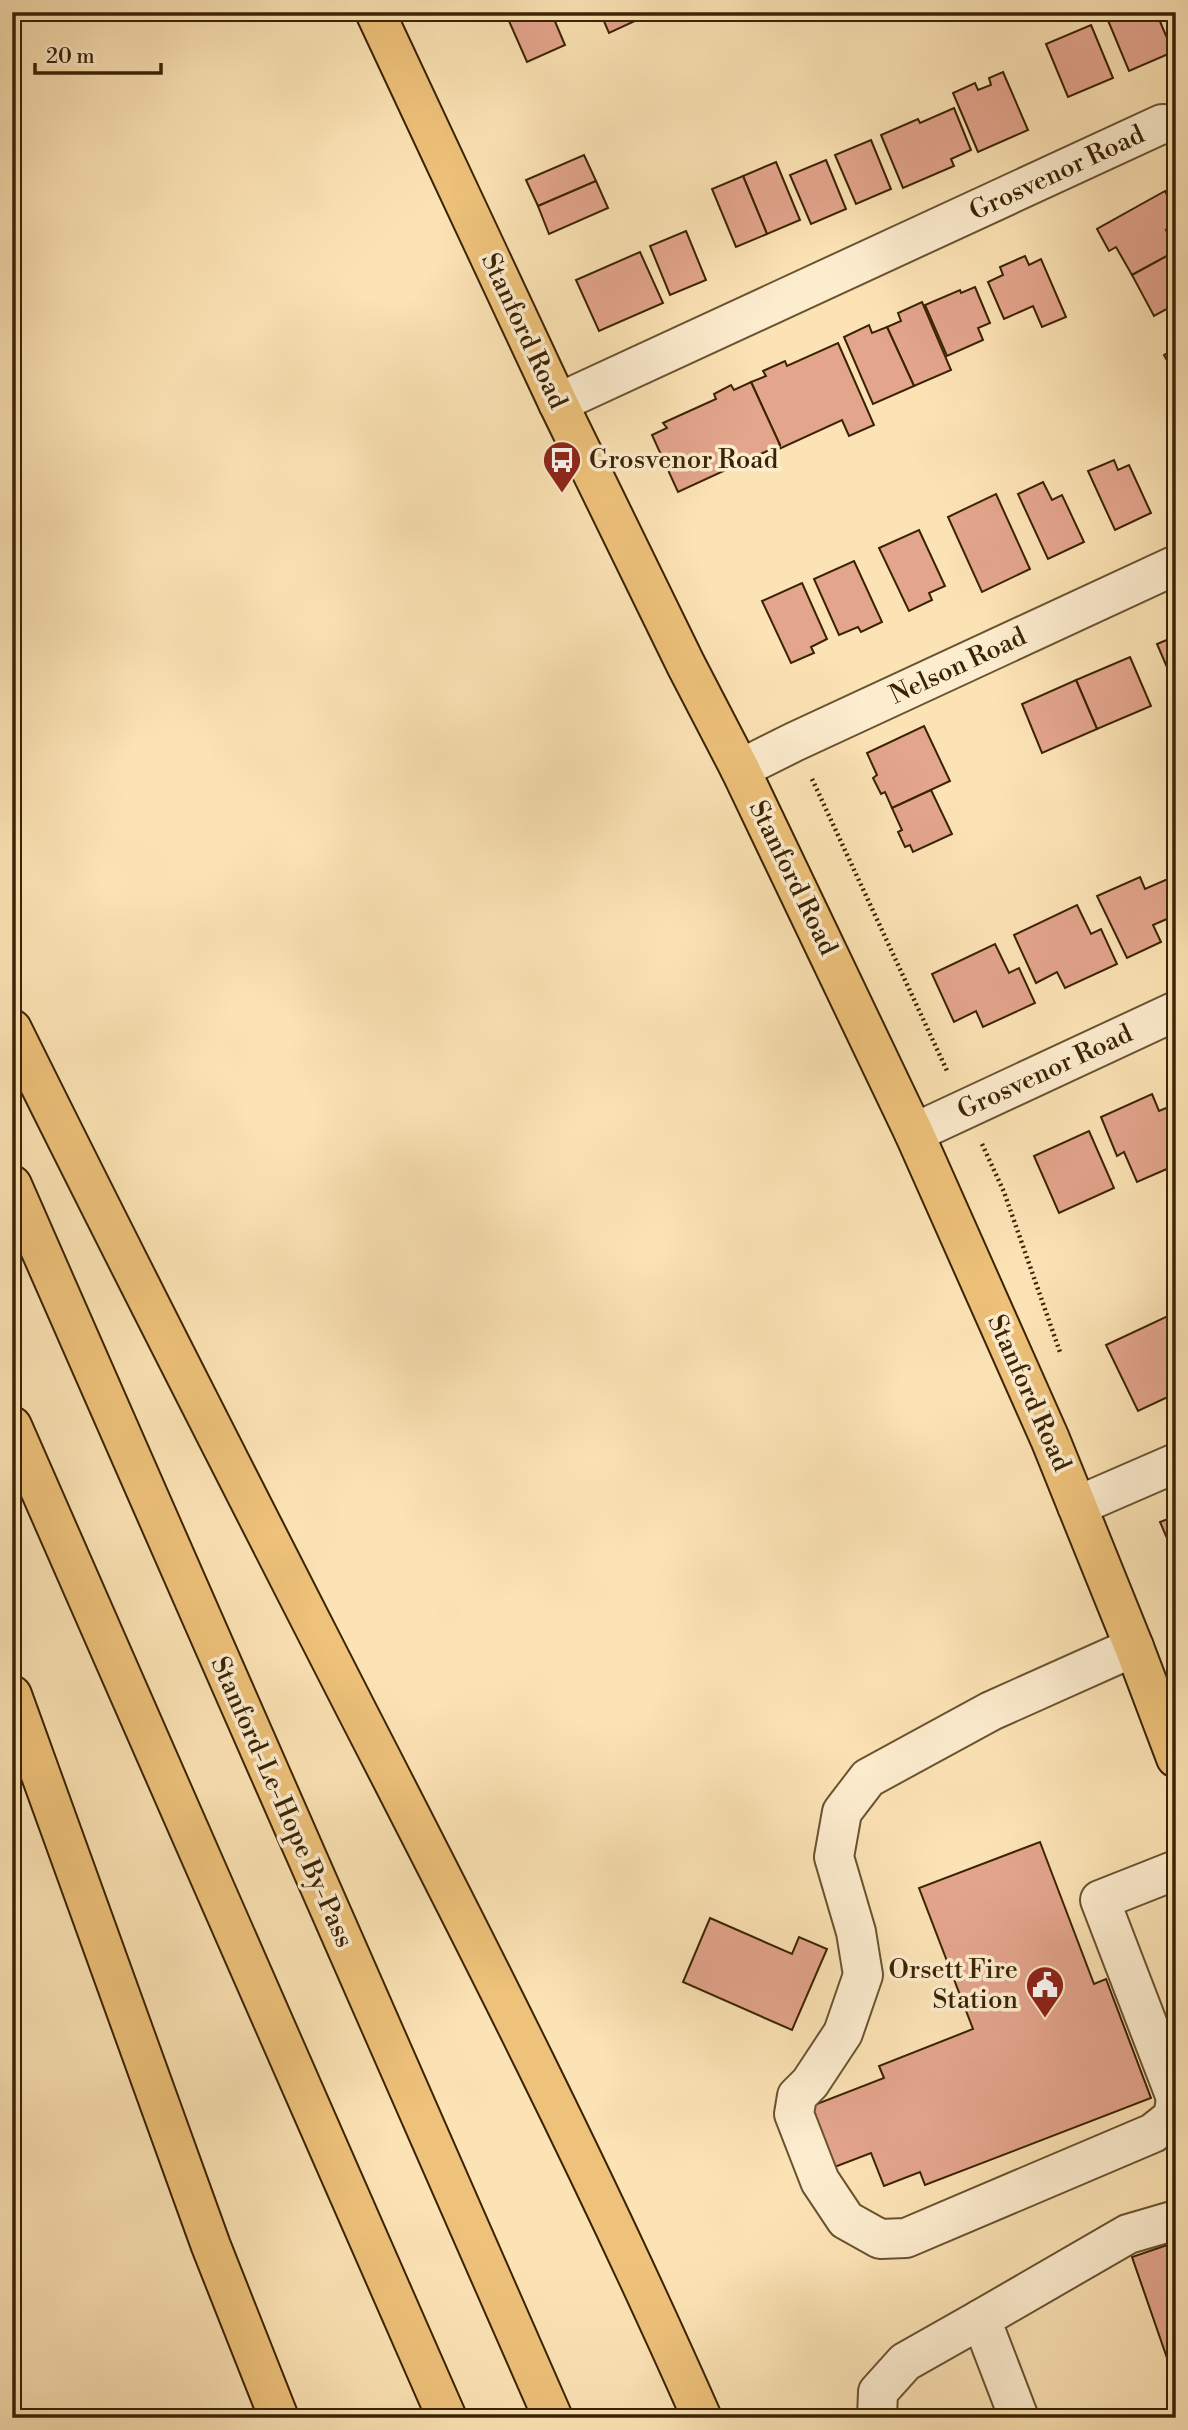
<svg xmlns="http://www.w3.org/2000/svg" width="1188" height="2430" viewBox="0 0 1188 2430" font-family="'Libre Bodoni',serif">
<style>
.building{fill:#e4a58d;stroke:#3a2304;stroke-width:2}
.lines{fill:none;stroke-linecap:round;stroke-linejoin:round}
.minor-casing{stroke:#6a5330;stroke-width:42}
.major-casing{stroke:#3a2304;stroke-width:42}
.highway-casing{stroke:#3a2304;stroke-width:42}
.path{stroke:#3a2304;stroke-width:4.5;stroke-dasharray:2 3.5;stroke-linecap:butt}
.minor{stroke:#fdedcf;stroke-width:38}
.major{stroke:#eec27a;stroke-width:38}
.highway{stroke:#eec27a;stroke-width:38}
.labels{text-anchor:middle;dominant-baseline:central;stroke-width:7;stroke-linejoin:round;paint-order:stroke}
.street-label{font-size:26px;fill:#3a2304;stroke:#fdedcf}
.poi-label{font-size:26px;fill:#3a2304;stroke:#fdedcf;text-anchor:start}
</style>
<rect width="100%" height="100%" fill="#fce3b5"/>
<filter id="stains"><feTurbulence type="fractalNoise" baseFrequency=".00286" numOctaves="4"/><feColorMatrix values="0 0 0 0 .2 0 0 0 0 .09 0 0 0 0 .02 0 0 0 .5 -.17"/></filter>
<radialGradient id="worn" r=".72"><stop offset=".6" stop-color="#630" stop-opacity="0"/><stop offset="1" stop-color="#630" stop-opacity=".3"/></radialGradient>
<g class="building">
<polygon points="505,12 551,12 565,45 527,62"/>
<polygon points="600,12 649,12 650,14 609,33"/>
<polygon points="659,12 681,12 663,21"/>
<polygon points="1121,12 1156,12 1173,52 1129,71 1107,18"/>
<polygon points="1091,25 1113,78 1068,97 1046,44"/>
<polygon points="1003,72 1028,130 978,152 953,93 975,83 978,90 991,85 989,78"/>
<polygon points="954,108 971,150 951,159 954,166 903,188 881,135 918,119 920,123"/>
<polygon points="871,140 891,189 856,204 835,155"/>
<polygon points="584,155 596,181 538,206 526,180"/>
<polygon points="826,160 846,209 811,224 790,175"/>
<polygon points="776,162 800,220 767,234 743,176"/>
<polygon points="743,176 767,234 736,247 712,189"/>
<polygon points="596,181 608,208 549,234 538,206"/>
<polygon points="1165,191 1176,212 1176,224 1166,230 1176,251 1132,275 1116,247 1109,251 1097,229"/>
<polygon points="686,231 706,280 670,295 650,246"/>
<polygon points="1176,251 1176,304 1154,316 1132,275"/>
<polygon points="640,252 663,303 599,331 576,280"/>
<polygon points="1025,256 1029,265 1041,259 1066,317 1042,327 1033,306 1004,319 988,282 1003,275 1000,267"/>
<polygon points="975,287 990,323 978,328 983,340 947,356 925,305 960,290 961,293"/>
<polygon points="922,302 951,370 914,386 887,327 901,321 898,313"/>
<polygon points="869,325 872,333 887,327 914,386 873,404 844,337"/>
<polygon points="838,343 874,425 849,436 842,420 779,449 780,445 751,382 766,376 763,371 785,361 787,366"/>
<polygon points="1176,348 1176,369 1173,371 1164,355"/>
<polygon points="751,382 780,445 678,492 652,435 667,428 663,423 716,399 714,394 731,385 734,390"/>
<polygon points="1114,460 1118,470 1129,465 1151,513 1115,530 1088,471"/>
<polygon points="1043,482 1052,500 1062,495 1084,542 1048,559 1018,494"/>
<polygon points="996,494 1030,569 982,592 948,517"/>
<polygon points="919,530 945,586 929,593 932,600 909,611 879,548"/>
<polygon points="854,561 882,622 861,632 858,627 839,635 814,579"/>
<polygon points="802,583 827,639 811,647 814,653 791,663 762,601"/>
<polygon points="1176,636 1176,688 1157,644"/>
<polygon points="1130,657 1151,706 1097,729 1076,680"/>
<polygon points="1076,680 1097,729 1042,753 1022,704"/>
<polygon points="924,726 950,781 892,808 885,792 881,794 873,778 877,775 867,753"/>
<polygon points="931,790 952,834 913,852 910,845 905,847 898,832 902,830 892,808"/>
<polygon points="1140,877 1145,889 1170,878 1176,891 1176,915 1153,925 1161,942 1127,958 1097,896"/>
<polygon points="1077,905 1091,934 1101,929 1117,964 1065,988 1057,972 1036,983 1014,935"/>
<polygon points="995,944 1009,973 1019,968 1035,1003 983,1027 976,1011 954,1022 932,974"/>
<polygon points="1152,1094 1159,1111 1176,1104 1176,1165 1137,1182 1124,1152 1117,1156 1101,1117"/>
<polygon points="1089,1131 1114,1188 1059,1213 1034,1156"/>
<polygon points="1170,1315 1176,1328 1176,1386 1169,1390 1172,1395 1138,1411 1106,1345"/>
<polygon points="1176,1505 1176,1559 1160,1522 1173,1517 1169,1508"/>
<polygon points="1040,1842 1094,1984 1106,1979 1151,2098 925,2185 920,2172 884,2186 871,2153 832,2168 809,2107 884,2078 879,2066 973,2029 919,1888"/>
<polygon points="710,1918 792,1954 799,1937 827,1949 792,2030 683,1982"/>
<polygon points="1176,2242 1176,2384 1132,2257"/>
</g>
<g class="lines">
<g class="minor-casing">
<g id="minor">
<polyline points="558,403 1162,124 1176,125"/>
<polyline points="740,769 794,742 1176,565"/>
<polyline points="914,1133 1176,1011"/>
<polyline points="1077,1506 1176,1463"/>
<polyline points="1134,1647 991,1711 868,1778 842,1812 834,1857 856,1932 863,1975 843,2033 810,2083 797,2096 794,2114 820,2181 846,2220 880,2239 906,2238 1153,2133 1173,2117 1176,2099"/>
<polyline points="1176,1870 1100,1900 1176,2098"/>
<polyline points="877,2418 878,2392 905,2362 981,2319"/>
<polyline points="1019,2418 981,2319 1128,2234 1176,2220"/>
</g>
</g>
<g class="major-casing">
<polyline id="major" points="375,12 558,403 686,665 740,769 914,1133 1050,1439 1134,1647 1176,1758"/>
</g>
<g class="highway-casing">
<g id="highway">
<path d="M12,1029C125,1258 241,1484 357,1711C477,1944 596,2178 702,2418"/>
<polyline points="12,1185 553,2418"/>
<polyline points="12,1426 447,2418"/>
<polyline points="12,1695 211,2246 279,2418"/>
</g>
</g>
<g class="path">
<polyline points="812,779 948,1073"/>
<polyline points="982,1144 1004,1192 1061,1355"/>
</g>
<use href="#minor" class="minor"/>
<use href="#major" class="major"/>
<use href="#highway" class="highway"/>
</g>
<defs>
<g id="bus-pin" transform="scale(2.0125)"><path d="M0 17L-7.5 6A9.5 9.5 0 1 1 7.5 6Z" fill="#8f2418" stroke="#fdedcf"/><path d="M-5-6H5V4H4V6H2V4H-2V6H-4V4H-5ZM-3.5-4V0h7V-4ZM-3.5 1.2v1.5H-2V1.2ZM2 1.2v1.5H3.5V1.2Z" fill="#fff"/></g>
<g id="civic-pin" transform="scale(2.0125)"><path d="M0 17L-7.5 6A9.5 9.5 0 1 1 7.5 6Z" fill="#8f2418" stroke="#fdedcf"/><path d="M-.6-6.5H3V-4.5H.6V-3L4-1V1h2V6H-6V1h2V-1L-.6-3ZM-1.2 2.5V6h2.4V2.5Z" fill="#fff"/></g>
</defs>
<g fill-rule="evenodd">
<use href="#bus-pin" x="562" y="460"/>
<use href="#civic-pin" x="1045" y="1985"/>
</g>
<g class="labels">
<g class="street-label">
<text transform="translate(1057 173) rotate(-25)">Grosvenor Road</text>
<text transform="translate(524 331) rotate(65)">Stanford Road</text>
<text transform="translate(958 666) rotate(-25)">Nelson Road</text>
<text transform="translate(793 878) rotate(64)">Stanford Road</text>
<text transform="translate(1045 1072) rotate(-25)">Grosvenor Road</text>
<text transform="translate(1029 1393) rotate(66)">Stanford Road</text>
<text transform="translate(282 1802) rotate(66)">Stanford-Le-Hope By-Pass</text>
</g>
<g class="poi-label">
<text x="589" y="460">Grosvenor Road</text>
<text x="1018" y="1970" text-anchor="end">Orsett Fire<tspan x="1018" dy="30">Station</tspan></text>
</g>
</g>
<rect width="1188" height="2430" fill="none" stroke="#fce3b5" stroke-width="42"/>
<rect x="14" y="14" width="1160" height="2402" fill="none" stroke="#3a2304" stroke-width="3.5"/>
<rect x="21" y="21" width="1146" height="2388" fill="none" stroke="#3a2304" stroke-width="2"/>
<path d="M35 63v10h126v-10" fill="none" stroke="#3a2304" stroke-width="3.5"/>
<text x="46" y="63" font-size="21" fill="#3a2304" stroke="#fdedcf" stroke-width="5" paint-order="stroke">20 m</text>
<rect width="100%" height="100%" filter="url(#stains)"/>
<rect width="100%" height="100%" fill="url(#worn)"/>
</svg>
